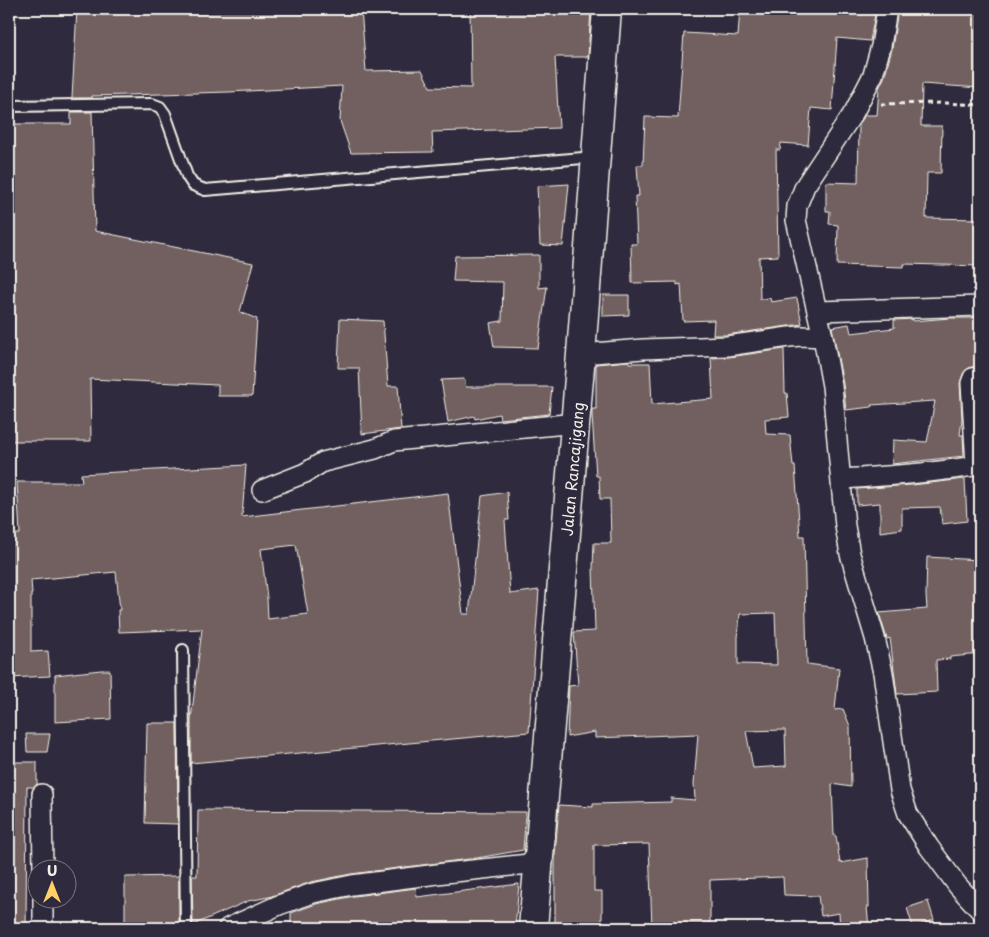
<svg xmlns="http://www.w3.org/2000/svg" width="989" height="937" viewBox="0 0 989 937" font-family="'Playpen Sans',sans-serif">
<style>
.building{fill:#71605e;stroke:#f4f1e8;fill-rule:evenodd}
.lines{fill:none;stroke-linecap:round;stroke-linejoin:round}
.service-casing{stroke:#f4f1e8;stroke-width:14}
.minor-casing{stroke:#f4f1e8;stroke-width:22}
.secondary-casing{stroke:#f4f1e8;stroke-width:31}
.path{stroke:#f4f1e8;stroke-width:3;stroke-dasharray:5 4;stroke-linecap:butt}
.service{stroke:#2f2a3d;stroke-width:10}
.minor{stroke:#2f2a3d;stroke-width:19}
.secondary{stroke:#2f2a3d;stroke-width:28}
.labels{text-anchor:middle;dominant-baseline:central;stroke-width:5;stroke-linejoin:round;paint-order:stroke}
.street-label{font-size:15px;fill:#f4f1e8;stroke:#2f2a3d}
</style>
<rect width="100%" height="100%" fill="#2f2a3d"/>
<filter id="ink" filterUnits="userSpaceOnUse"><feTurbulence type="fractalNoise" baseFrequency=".02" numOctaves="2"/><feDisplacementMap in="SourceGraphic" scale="10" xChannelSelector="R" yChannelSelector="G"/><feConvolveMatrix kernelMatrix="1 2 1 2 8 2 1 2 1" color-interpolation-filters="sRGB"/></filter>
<g filter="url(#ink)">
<g class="building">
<polygon points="77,9 361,9 366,71 422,70 430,87 471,88 470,9 591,9 588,57 555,57 559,128 432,132 433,152 351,153 340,121 342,86 229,92 92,96 92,98 72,98"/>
<polygon points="740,9 876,9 870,41 837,38 832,110 811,108 808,145 781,143 780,150 776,150 778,256 759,257 760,299 770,298 771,302 797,298 802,324 726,335 713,335 714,320 683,321 681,284 677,285 677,282 632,283 631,244 637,244 635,196 639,196 637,165 643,165 645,117 678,118 684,33 738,36"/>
<polygon points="898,9 980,9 980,88 922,84 921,126 942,126 941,173 927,173 926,218 980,219 980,266 904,264 904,267 837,265 838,225 829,224 830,211 826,211 826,182 858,183 859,125 865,115 877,115 879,88 884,78 892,49"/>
<polygon points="71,112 92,112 95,231 253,263 240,312 257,319 252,396 218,396 218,385 90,379 91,441 9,441 9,124 71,124"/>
<polygon points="569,184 563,246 540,245 537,186"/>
<polygon points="539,255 539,288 547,287 538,348 494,347 490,323 502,321 503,282 453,281 455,256"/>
<polygon points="603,295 629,295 629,315 603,316"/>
<polygon points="950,318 980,318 980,366 971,367 966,370 963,374 960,383 962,419 960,435 963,435 964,456 892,464 893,440 927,442 935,401 871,405 872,407 846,410 843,384 832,327 849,324 851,333 894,328 894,320 913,319 913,321"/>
<polygon points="340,319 383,321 388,386 398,386 401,429 362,434 359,368 338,368"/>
<path d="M784,349L785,393H787L789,417L765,419L766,434L790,435L793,466H795L800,536H804L807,664L839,668L835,710L843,709L850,726L851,787L832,784L834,836H836L840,863L868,858L869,907H867L869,928H840L839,913L821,916L818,896L784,895L783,877L710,880V924H671V928H652L649,844L594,845V891H602V922L555,923V855L559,805L593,807V804L671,802V798L695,800L694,784L698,734L595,738V732L567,737L569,686L578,685L574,632L595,631L593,568L594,543H611L610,499H600L599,476H596L592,415V409H596V364L629,361V363H650L652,404L713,399L711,358L729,357ZM775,613L777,665L738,664V638L740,614ZM785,730L786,766L753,768L746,731Z"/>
<polygon points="464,379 466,387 552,387 549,414 500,419 499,414 475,419 474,416 448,422 441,380"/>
<path d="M246,465L242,517L448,493L463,614H469L482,496L507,492L509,520H505L510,594L539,590L529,732L191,763V720L202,629L119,632L118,610H120L116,572L31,580L32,594H31V652L48,651L50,676L9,678V534H20L17,482H82L81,474ZM296,545L308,614L268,619L267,598L261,549Z"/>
<polygon points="965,479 967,521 942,524 940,507 902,508 902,529 880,532 880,503 857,505 857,489 912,485"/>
<polygon points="927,557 980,560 980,654 950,657 950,659 936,660 937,692 897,694 890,638 887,639 879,613 927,609 926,595"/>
<polygon points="101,670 110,670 111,719 55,722 55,675"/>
<polygon points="147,723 177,723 178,824 145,823"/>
<polygon points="26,734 50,734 47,752 27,752"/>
<polygon points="9,762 37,762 37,784 34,787 27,787 26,928 9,928"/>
<polygon points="198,810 526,812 523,850 477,858 351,874 311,882 269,897 248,901 193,925 192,876 197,876"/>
<polygon points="179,876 179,928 125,928 125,877"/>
<polygon points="519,884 515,928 291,928 291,913 316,904 354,896 416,888 417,897"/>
<polygon points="928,901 934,920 913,927 907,908"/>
</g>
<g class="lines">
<g class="service-casing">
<g id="service">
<polyline points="9,106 152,104 160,107 165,114 187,176 193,185 205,190 595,157"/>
<polyline points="183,650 186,928"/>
</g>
</g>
<g class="minor-casing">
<g id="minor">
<polyline points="887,9 881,46 873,75 854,112 805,186 797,206 796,220 823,337 832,386 845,526 850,554 875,638 883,673 900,790 908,814 929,847 958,886 980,910"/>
<polyline points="818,311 980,306"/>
<polyline points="581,354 643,349 727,346 789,337 802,336 823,337"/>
<polyline points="976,465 971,383 973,378 980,377"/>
<path d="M842,479C888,476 934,473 980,465"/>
<polyline points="262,490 305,473 323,462 375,449 394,441 576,423"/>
<polyline points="42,794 43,870"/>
<polyline points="43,900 43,928"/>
<polyline points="228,928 279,905 313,893 352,885 445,873 538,863"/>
</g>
</g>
<g class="secondary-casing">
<polyline id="secondary" points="533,928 581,354 607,9"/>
</g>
<polyline class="path" points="881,104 946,103 980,105"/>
<use href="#service" class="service"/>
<use href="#minor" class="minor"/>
<use href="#secondary" class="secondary"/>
</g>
</g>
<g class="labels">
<g class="street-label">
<text transform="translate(572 469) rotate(-85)">Jalan Rancajigang</text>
</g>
</g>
<rect width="989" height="937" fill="none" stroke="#2f2a3d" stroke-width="30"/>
<rect x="15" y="15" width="959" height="907" fill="none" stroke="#f4f1e8" stroke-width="2" filter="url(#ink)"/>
<g transform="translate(52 884)"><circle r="24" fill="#2f2a3d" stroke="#7e7a81"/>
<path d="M0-4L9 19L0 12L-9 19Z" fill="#ffd166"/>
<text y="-8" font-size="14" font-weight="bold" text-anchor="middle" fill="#f4f1e8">U</text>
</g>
</svg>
